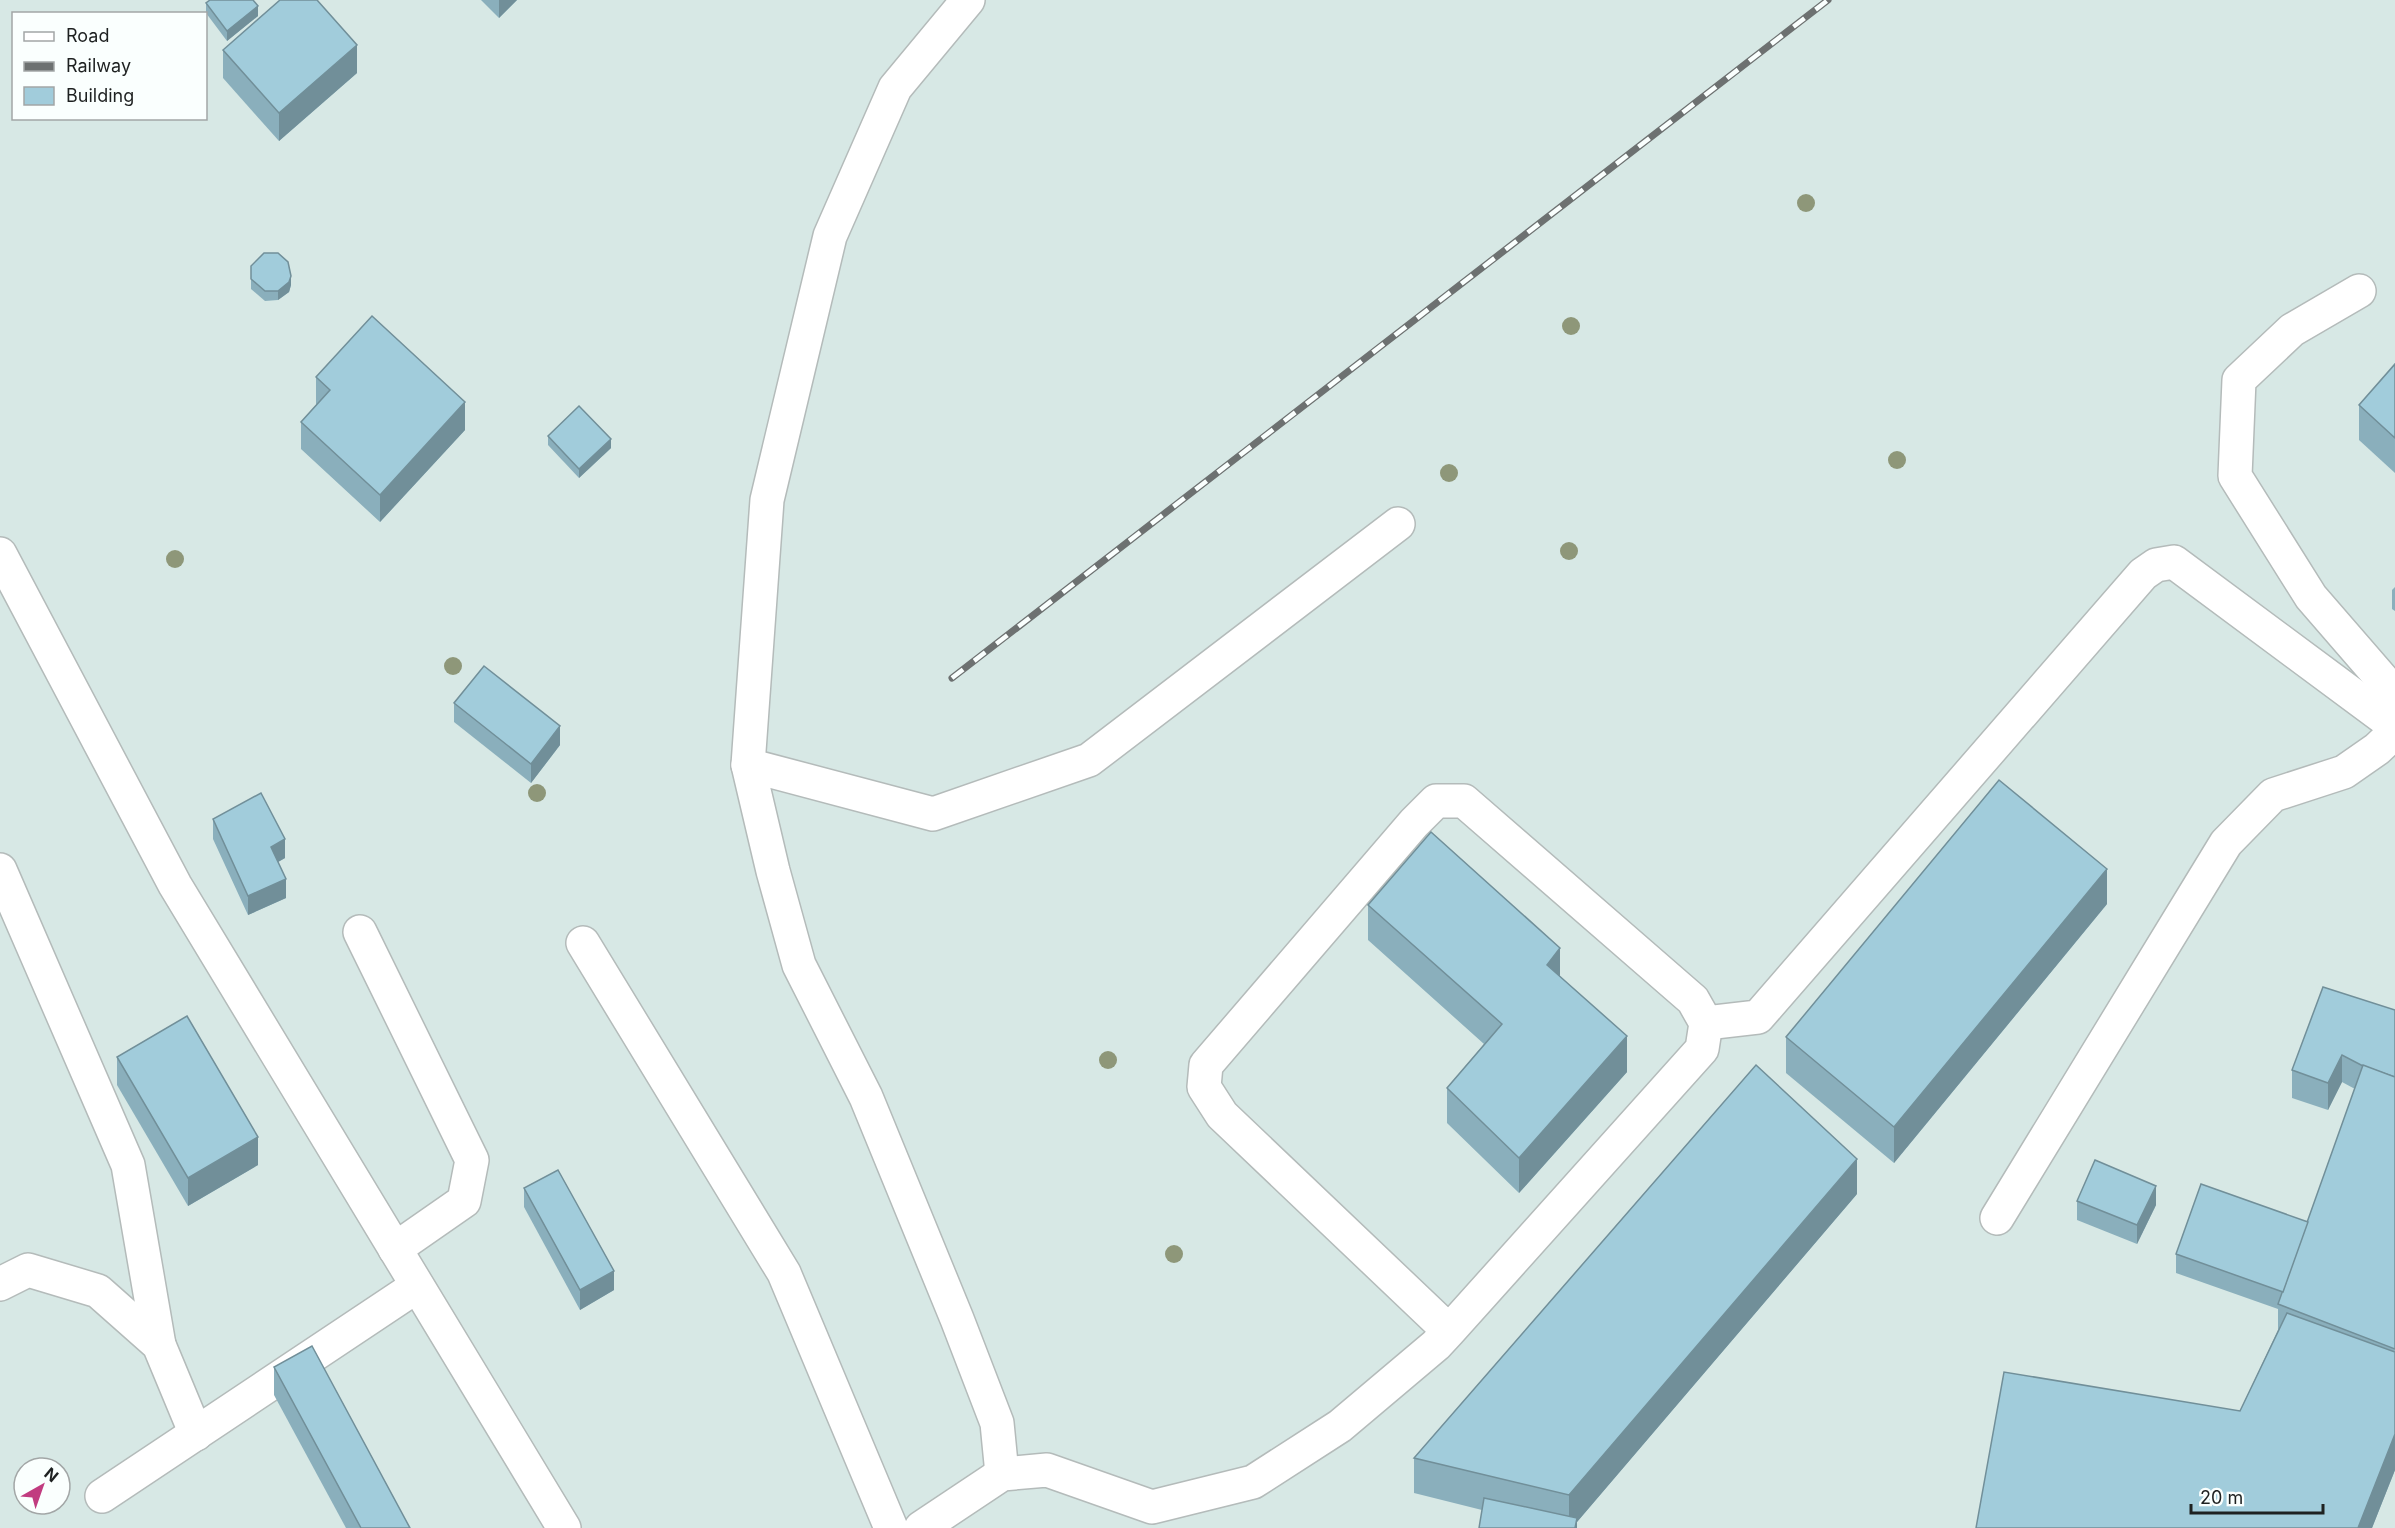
<svg xmlns="http://www.w3.org/2000/svg" width="2395" height="1528" viewBox="0 0 2395 1528" font-family="Inter,sans-serif">
<style>
.built{fill:#d7e8e5;fill-rule:evenodd}
.lines{fill:none;stroke-linecap:round;stroke-linejoin:round}
.minor-casing{stroke:#b4bbba;stroke-width:36}
.minor{stroke:#fff;stroke-width:33}
.rail-casing{stroke:#6d7171;stroke-width:7}
.rail{stroke:#fafffe;stroke-width:4.5;stroke-dasharray:14;stroke-linecap:butt}
.tree{fill:#8e9779}
.wall{fill:#8aafbc}
.shaded-wall{fill:#718f99}
.building{fill:#a1ccdb;stroke:#718f99;stroke-width:1.5}
</style>
<rect width="100%" height="100%" fill="#ebf2f1"/>
<path class="built" d="M0,0H2395V1528H0ZM14,14H206V118H14ZM24,1468H60V1504H24Z"/>
<g class="lines">
<g class="minor-casing">
<g id="minor">
<polyline points="968,0 895,88 830,236 767,500 748,765 773,871 799,965 866,1097 957,1319 997,1423 1002,1474"/>
<polyline points="2359,291 2292,330 2239,380 2235,476 2311,597 2395,694"/>
<polyline points="0,554 175,885 564,1528"/>
<polyline points="748,765 933,814 1089,760 1398,524"/>
<polyline points="0,870 128,1165 159,1345"/>
<polyline points="360,932 472,1160 464,1201 395,1249"/>
<polyline points="583,943 784,1273 891,1528"/>
<polyline points="1706,1023 1758,1017 2143,574 2156,565 2174,562 2395,726"/>
<polyline points="1997,1218 2226,843 2273,795 2344,772 2377,749 2395,732"/>
<polyline points="0,1284 28,1270 98,1291 159,1345 196,1434"/>
<polyline points="102,1496 417,1286"/>
<polyline points="921,1528 1002,1474 1047,1470 1152,1507 1253,1482 1340,1426 1436,1345 1449,1331 1702,1049 1706,1023 1693,1000 1464,801 1436,801 1414,823 1206,1065 1204,1087 1222,1115 1449,1331"/>
</g>
</g>
<use href="#minor" class="minor"/>
<g class="rail-casing">
<polyline id="rail" points="952,678 1828,0"/>
</g>
<use href="#rail" class="rail"/>
</g>
<g class="tree">
<circle cx="1806" cy="203" r="9"/>
<circle cx="1571" cy="326" r="9"/>
<circle cx="1897" cy="460" r="9"/>
<circle cx="1449" cy="473" r="9"/>
<circle cx="1569" cy="551" r="9"/>
<circle cx="175" cy="559" r="9"/>
<circle cx="453" cy="666" r="9"/>
<circle cx="537" cy="793" r="9"/>
<circle cx="1108" cy="1060" r="9"/>
<circle cx="1174" cy="1254" r="9"/>
</g>
<g class="wall">
<polygon points="481,0 517,0 499,18"/>
<polygon points="206,3 258,16 227,41 206,13"/>
<polygon points="223,50 357,73 279,141 223,78"/>
<polygon points="251,266 291,285 289,292 278,300 265,301 251,289"/>
<polygon points="2395,364 2395,473 2359,440 2359,405"/>
<polygon points="316,377 465,430 380,522 301,449 301,422 316,405"/>
<polygon points="548,436 611,448 579,478 548,445"/>
<polygon points="2395,587 2395,611 2392,609 2392,590"/>
<polygon points="454,703 560,745 531,783 454,722"/>
<polygon points="213,819 285,858 278,862 286,898 248,915 213,839"/>
<polygon points="2107,904 1894,1163 1786,1073 1786,1037"/>
<polygon points="1368,905 1560,977 1627,1072 1519,1193 1447,1123 1447,1088 1484,1044 1368,940"/>
<polygon points="2395,1010 2395,1470 2372,1528 1976,1528 2240,1411 2278,1330 2278,1309 2176,1273 2176,1254 2308,1222 2355,1089 2342,1082 2328,1110 2292,1098 2292,1070"/>
<polygon points="117,1057 258,1165 188,1206 117,1085"/>
<polygon points="524,1188 614,1290 580,1310 524,1207"/>
<polygon points="1857,1194 1577,1522 1577,1528 1482,1510 1414,1493 1414,1458"/>
<polygon points="2077,1201 2156,1205 2137,1244 2077,1220"/>
<polygon points="274,1367 410,1528 346,1528 274,1395"/>
</g>
<g class="shaded-wall">
<polygon points="499,0 517,0 499,18"/>
<polygon points="258,6 258,16 227,41 227,31"/>
<polygon points="357,45 357,73 279,141 279,113"/>
<polygon points="291,276 291,285 289,292 278,300 278,291"/>
<polygon points="465,402 465,430 380,522 380,495"/>
<polygon points="611,439 611,448 579,478 579,469"/>
<polygon points="560,726 560,745 531,783 531,764"/>
<polygon points="285,839 285,858 271,866 271,847"/>
<polygon points="2107,869 2107,904 1894,1163 1894,1127"/>
<polygon points="286,879 286,898 248,915 248,896"/>
<polygon points="1560,948 1560,984 1547,965"/>
<polygon points="1627,1036 1627,1072 1519,1193 1519,1158"/>
<polygon points="2342,1055 2342,1082 2328,1110 2328,1083"/>
<polygon points="258,1137 258,1165 188,1206 188,1178"/>
<polygon points="1857,1159 1857,1194 1577,1522 1577,1528 1569,1528 1569,1495"/>
<polygon points="2156,1186 2156,1205 2137,1244 2137,1225"/>
<polygon points="614,1271 614,1290 580,1310 580,1290"/>
<polygon points="2395,1434 2395,1470 2372,1528 2358,1528"/>
</g>
<g class="building">
<polygon points="210,0 253,0 258,6 227,31 206,3"/>
<polygon points="280,0 317,0 357,45 279,113 223,50"/>
<polygon points="264,253 278,253 288,262 291,276 289,282 278,291 265,291 251,279 251,266"/>
<polygon points="372,316 465,402 380,495 301,422 330,390 316,377"/>
<polygon points="2395,364 2395,438 2359,405"/>
<polygon points="579,406 611,439 579,469 548,436"/>
<polygon points="484,666 560,726 531,764 454,703"/>
<polygon points="1999,780 2107,869 1894,1127 1786,1037"/>
<polygon points="261,793 285,839 271,847 286,879 248,896 213,819"/>
<polygon points="1431,832 1560,948 1547,965 1627,1036 1519,1158 1447,1088 1502,1024 1368,905"/>
<polygon points="2323,987 2395,1010 2395,1077 2363,1066 2342,1055 2328,1083 2292,1070"/>
<polygon points="187,1016 258,1137 188,1178 117,1057"/>
<polygon points="1756,1065 1857,1159 1569,1495 1414,1458"/>
<polygon points="2363,1065 2395,1077 2395,1349 2278,1304"/>
<polygon points="2095,1160 2156,1186 2137,1225 2077,1201"/>
<polygon points="558,1170 614,1271 580,1290 524,1188"/>
<polygon points="2201,1184 2308,1222 2283,1292 2176,1254"/>
<polygon points="2287,1313 2395,1352 2395,1434 2358,1528 1976,1528 2004,1372 2240,1411"/>
<polygon points="312,1346 410,1528 361,1528 274,1367"/>
<polygon points="1484,1498 1577,1518 1575,1528 1479,1528"/>
</g>
<rect x="12" y="12" width="195" height="108" fill="#fafffe" stroke="#a2a6a6" stroke-width="1.5"/>
<rect x="24" y="32" width="30" height="9" fill="#ffffff" stroke="#a2a6a6" stroke-width="1.5"/>
<text x="66" y="42" font-size="18" fill="#1e2121">Road</text>
<rect x="24" y="62" width="30" height="9" fill="#6d7171" stroke="#a2a6a6" stroke-width="1.5"/>
<text x="66" y="72" font-size="18" fill="#1e2121">Railway</text>
<rect x="24" y="87" width="30" height="18" fill="#a1ccdb" stroke="#a2a6a6" stroke-width="1.5"/>
<text x="66" y="102" font-size="18" fill="#1e2121">Building</text>
<g transform="translate(42 1486) rotate(40)"><circle r="28" fill="#fafffe" stroke="#a2a6a6" stroke-width="1.5"/>
<path d="M0-4.5L10 22L0 15L-10 22Z" fill="#c13c80"/>
<text y="-9" font-size="16" font-weight="bold" text-anchor="middle" fill="#1e2121">N</text>
</g>
<path d="M2191 1504v9h132v-9" fill="none" stroke="#1e2121" stroke-width="3"/>
<text x="2200" y="1504" font-size="18" fill="#1e2121" stroke="#fafffe" stroke-width="4.5" paint-order="stroke">20 m</text>
</svg>
